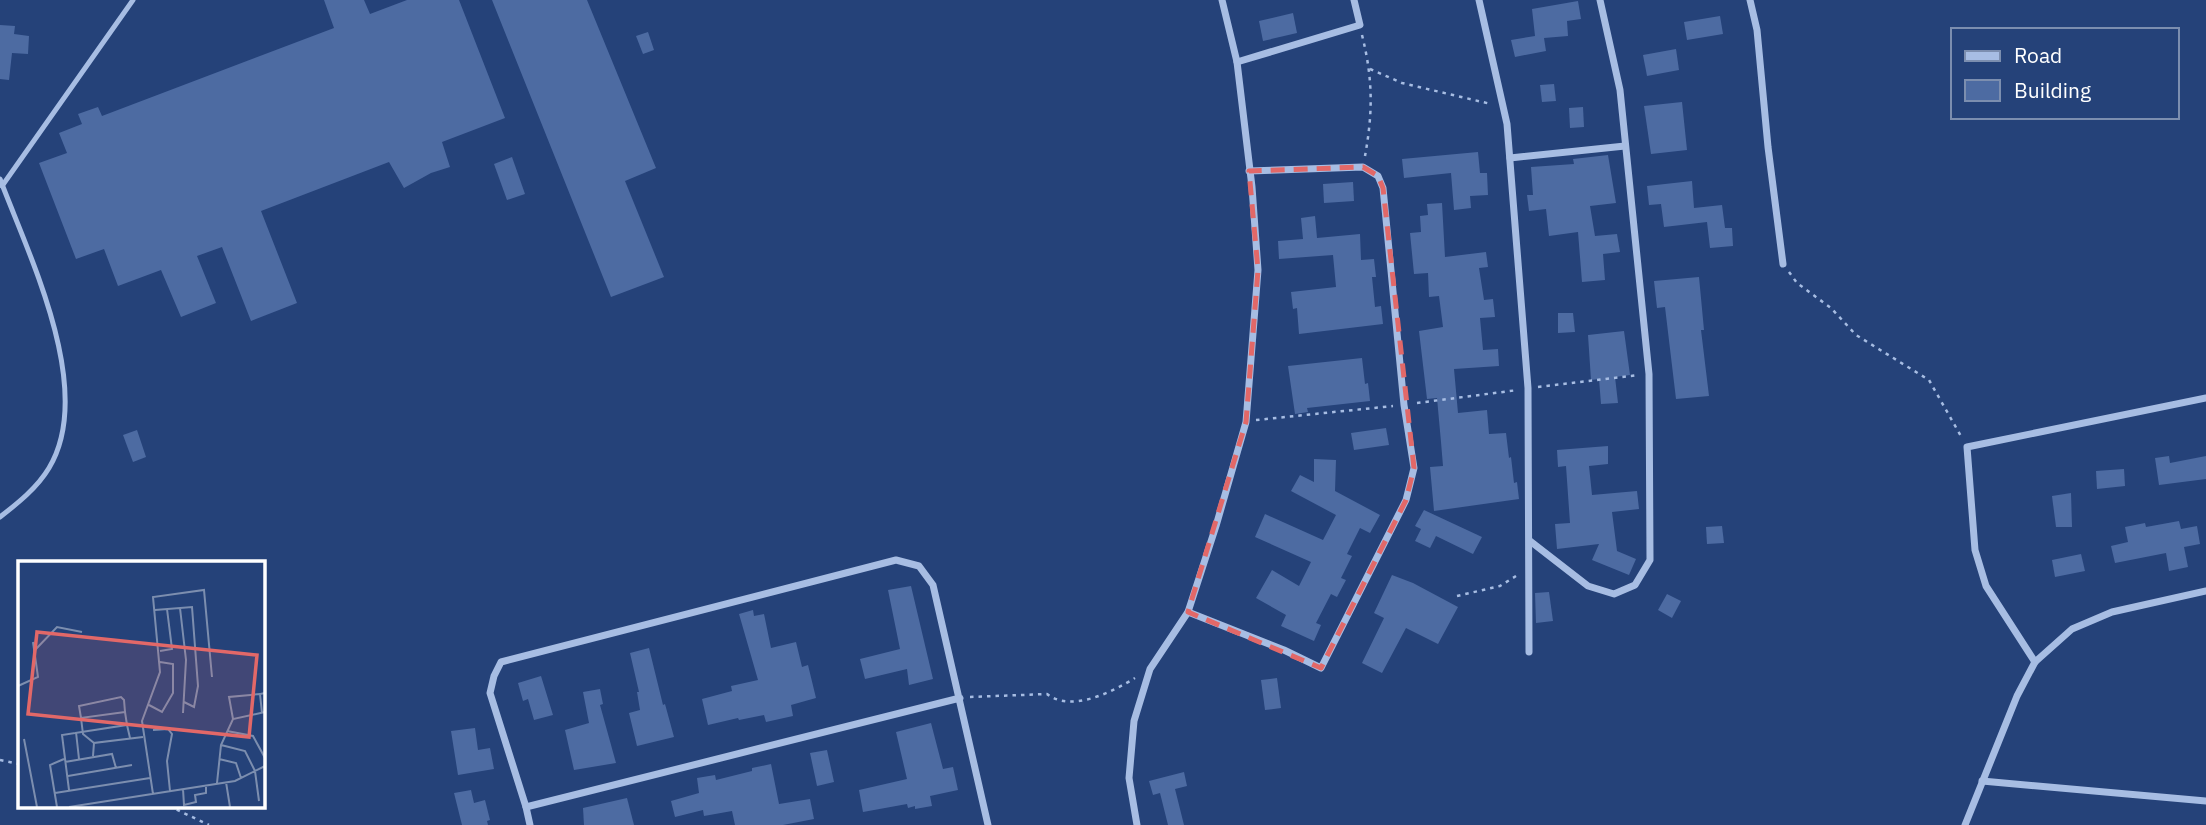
<svg xmlns="http://www.w3.org/2000/svg" width="2206" height="825" viewBox="0 0 2206 825" font-family="'IBM Plex Sans',sans-serif">
<style>
.building{fill:#4d6ba2}
.lines{fill:none;stroke-linecap:round;stroke-linejoin:round}
.path{stroke:#a7bde3;stroke-width:2.5;stroke-dasharray:3.5 5;stroke-linecap:butt}
.service{stroke:#a7bde3;stroke-width:5}
.minor{stroke:#a7bde3;stroke-width:7}
.marked{fill:none;stroke:#e26868;stroke-width:5;stroke-dasharray:14 9;stroke-linejoin:round}
.inset-road{fill:none;stroke:#7c8eaf;stroke-width:2}
.view{fill:#e26868;fill-opacity:0.15;stroke:#e26868;stroke-width:3.5}
.inset-edge{fill:none;stroke:#fff;stroke-width:3.5}
</style>
<rect width="100%" height="100%" fill="#254279"/>
<g class="building">
<polygon points="324,0 364,0 370,14 407,0 459,0 505,118 442,142 450,167 431,173 404,188 389,162 261,211 297,303 251,321 222,247 197,256 216,303 181,317 161,270 118,286 104,249 76,259 39,163 67,153 59,133 82,124 78,114 98,107 102,116 334,28"/>
<polygon points="492,0 587,0 656,168 625,181 664,277 611,297"/>
<polygon points="1578,1 1581,19 1567,21 1568,36 1544,38 1546,51 1515,57 1511,40 1535,36 1532,9"/>
<polygon points="1293,13 1297,33 1263,41 1259,21"/>
<polygon points="1720,16 1723,34 1687,40 1684,22"/>
<polygon points="0,25 15,26 14,34 29,36 28,54 12,53 9,80 0,79"/>
<polygon points="648,32 654,50 643,54 636,36"/>
<polygon points="1676,49 1679,70 1647,76 1643,55"/>
<polygon points="1554,84 1556,101 1542,102 1540,85"/>
<polygon points="1682,102 1687,150 1651,154 1644,106"/>
<polygon points="1583,107 1584,127 1570,128 1569,108"/>
<polygon points="1478,152 1480,173 1487,173 1488,195 1470,196 1471,208 1454,210 1451,173 1404,178 1402,159"/>
<polygon points="1608,155 1616,203 1590,206 1595,236 1617,234 1620,252 1603,254 1605,280 1582,282 1578,232 1549,236 1546,209 1529,211 1527,195 1533,195 1531,167 1574,164 1573,159"/>
<polygon points="512,157 525,194 507,200 494,164"/>
<polygon points="1692,181 1694,208 1722,205 1725,228 1732,228 1733,246 1710,248 1707,222 1664,227 1661,204 1649,205 1647,186"/>
<polygon points="1353,182 1354,201 1324,203 1323,184"/>
<polygon points="1442,203 1445,257 1486,252 1488,267 1479,268 1484,300 1493,299 1495,317 1480,318 1483,350 1498,349 1499,366 1454,369 1458,413 1487,410 1489,434 1506,433 1509,458 1511,457 1514,483 1517,482 1519,499 1434,511 1430,467 1443,466 1441,442 1437,398 1427,399 1419,331 1443,327 1439,296 1429,297 1428,273 1414,274 1410,233 1421,232 1420,216 1428,215 1427,204"/>
<polygon points="1315,216 1317,238 1360,234 1361,260 1374,259 1376,277 1372,277 1375,307 1381,306 1383,324 1299,334 1297,308 1293,309 1291,292 1336,287 1333,255 1279,259 1278,241 1303,239 1301,218"/>
<polygon points="1699,277 1704,330 1701,330 1709,396 1676,399 1665,307 1657,308 1654,281"/>
<polygon points="1558,313 1573,313 1575,332 1558,333"/>
<polygon points="1624,331 1630,375 1615,377 1618,403 1601,404 1599,379 1591,380 1588,335"/>
<polygon points="1362,358 1365,384 1368,383 1370,401 1307,408 1308,412 1295,414 1288,366"/>
<polygon points="1386,428 1389,445 1354,450 1351,433"/>
<polygon points="137,430 146,457 133,462 123,435"/>
<polygon points="1608,446 1608,464 1589,466 1592,495 1637,491 1639,509 1612,512 1617,551 1636,559 1629,575 1592,560 1599,544 1557,549 1555,524 1570,523 1566,466 1558,467 1557,450"/>
<polygon points="2169,456 2170,463 2206,456 2206,479 2159,485 2155,458"/>
<polygon points="1314,459 1336,460 1335,491 1380,515 1370,533 1360,528 1347,554 1352,556 1341,578 1346,580 1337,597 1331,594 1316,623 1321,625 1314,641 1281,626 1286,615 1256,598 1272,570 1299,586 1311,562 1255,537 1265,514 1323,540 1336,515 1291,491 1300,475 1314,482"/>
<polygon points="2124,469 2125,486 2097,489 2096,471"/>
<polygon points="2071,493 2072,527 2056,527 2052,496"/>
<polygon points="1424,510 1482,537 1473,554 1436,536 1430,548 1415,541 1421,529 1415,526"/>
<polygon points="2179,521 2181,529 2197,526 2200,544 2184,547 2188,567 2169,571 2166,553 2115,563 2111,546 2128,542 2125,527 2145,523 2146,527"/>
<polygon points="1722,526 1724,543 1707,544 1706,527"/>
<polygon points="2081,554 2085,571 2055,577 2052,560"/>
<polygon points="1392,575 1413,583 1458,607 1438,644 1406,628 1382,673 1362,663 1384,618 1374,613"/>
<polygon points="911,586 933,679 909,685 907,669 865,679 860,659 900,649 888,590"/>
<polygon points="1549,592 1553,621 1536,623 1535,593"/>
<polygon points="1667,594 1681,601 1672,618 1658,610"/>
<polygon points="753,610 754,616 764,614 771,648 796,642 802,667 808,665 816,698 791,705 793,716 766,722 764,715 739,720 738,718 708,725 702,699 732,691 731,686 758,680 739,614"/>
<polygon points="649,648 663,705 665,704 674,737 637,746 629,713 640,710 637,692 639,692 630,653"/>
<polygon points="541,676 553,715 534,720 528,699 523,701 518,683"/>
<polygon points="1277,678 1281,708 1265,710 1261,680"/>
<polygon points="600,689 603,704 600,705 616,763 574,770 565,730 589,723 583,692"/>
<polygon points="931,723 943,769 953,767 958,790 930,796 932,806 915,809 915,806 908,808 907,804 863,812 859,790 907,779 896,732"/>
<polygon points="475,728 478,750 490,748 494,769 458,775 451,731"/>
<polygon points="827,750 834,782 817,786 810,753"/>
<polygon points="771,764 779,804 810,799 814,819 783,825 735,825 732,811 704,816 703,810 675,817 671,801 699,793 697,778 715,775 716,780 752,771 752,768"/>
<polygon points="1184,772 1187,786 1175,789 1184,825 1168,825 1160,793 1153,795 1149,781"/>
<polygon points="471,790 474,803 485,800 490,820 487,821 488,825 462,825 454,793"/>
<polygon points="627,798 634,825 584,825 583,808"/>
</g>
<g class="lines">
<g class="path">
<path d="M1362,35C1373,79 1373,112 1365,156"/>
<polyline points="1370,69 1402,83 1491,104"/>
<polyline points="1789,272 1797,283 1831,308 1856,335 1929,380 1962,438"/>
<polyline points="1538,387 1639,375"/>
<polyline points="1417,403 1518,390"/>
<polyline points="1256,420 1393,406"/>
<polyline points="1457,596 1500,586 1516,576"/>
<path d="M970,697L1047,694C1071,713 1112,692 1135,678"/>
<polyline points="0,760 19,764"/>
<polyline points="169,806 209,825"/>
</g>
<g class="service">
<path d="M0,179C29,256 96,390 49,468C37,488 18,503 0,517"/>
<polyline points="2,186 133,0"/>
</g>
<g class="minor">
<polyline points="1479,0 1507,124 1528,388 1529,652"/>
<polyline points="1750,0 1757,30 1768,147 1783,264"/>
<polyline points="1237,62 1360,25 1354,0"/>
<polyline points="1510,158 1625,146"/>
<polyline points="1530,541 1588,586 1614,594 1635,585 1650,560 1649,374 1620,90 1600,0"/>
<polyline points="1188,612 1284,650 1321,668 1406,500 1414,468 1404,405 1383,188 1378,176 1363,167 1249,171"/>
<polyline points="2035,662 1986,586 1975,550 1967,447 2206,398"/>
<polyline points="960,698 526,807 490,693 494,676 501,662 896,560 919,566 933,585 988,825"/>
<polyline points="1982,781 2206,801"/>
<polyline points="526,807 530,825"/>
<polyline points="1137,825 1129,778 1134,721 1150,669 1188,612 1216,526 1246,422 1258,270 1252,187 1237,62 1222,0"/>
<polyline points="1965,825 2017,696 2035,662 2072,629 2112,612 2206,591"/>
</g>
</g>
<path class="marked" d="M1363,167L1378,176L1383,188L1414,468L1406,500L1321,668L1188,612L1246,422L1258,270L1249,171Z"/>
<g transform="translate(18 561)">
<rect width="247" height="247" fill="#254279"/>
<path class="inset-road" d="M162,47L168,99L165,152M137,49L174,46L180,125L176,146L166,141M17,89L39,66L64,71M142,90L154,88L149,48M0,125L20,116L15,81M131,144L144,151L155,132V103L142,101M107,151L63,157L61,145L103,136L106,139L107,151L109,164M244,152L242,133L247,132M63,157L65,173L76,182M215,158L211,136L242,133M135,169L150,168L154,173L149,200L152,230M209,170L235,175L247,197M58,171L61,198M6,178L19,246M203,184L227,190L237,210L241,240M75,195L76,182L125,176M201,198L218,202L223,217M47,201L94,193L98,207M50,215L114,204M208,221L212,246M199,222L203,184L215,158L247,151M165,228L166,244L178,241L177,234L188,232V224M51,229L44,174L109,164L112,177M37,232L132,217M135,233L124,160L142,111L135,36L186,29L194,116M39,246L32,204L46,198M51,246L217,220L247,205"/>
<path class="view" d="M19,71L239,94L231,176L10,153Z"/>
<rect width="247" height="247" class="inset-edge"/>
</g>
<rect x="1951" y="28" width="228" height="91" fill="#254279" stroke="#7c8eaf" stroke-width="2"/>
<rect x="1965" y="51" width="35" height="10" fill="#a7bde3" stroke="#7c8eaf" stroke-width="2"/>
<text x="2014" y="63" font-size="21" fill="#ffffff">Road</text>
<rect x="1965" y="80" width="35" height="21" fill="#4d6ba2" stroke="#7c8eaf" stroke-width="2"/>
<text x="2014" y="98" font-size="21" fill="#ffffff">Building</text>
</svg>
